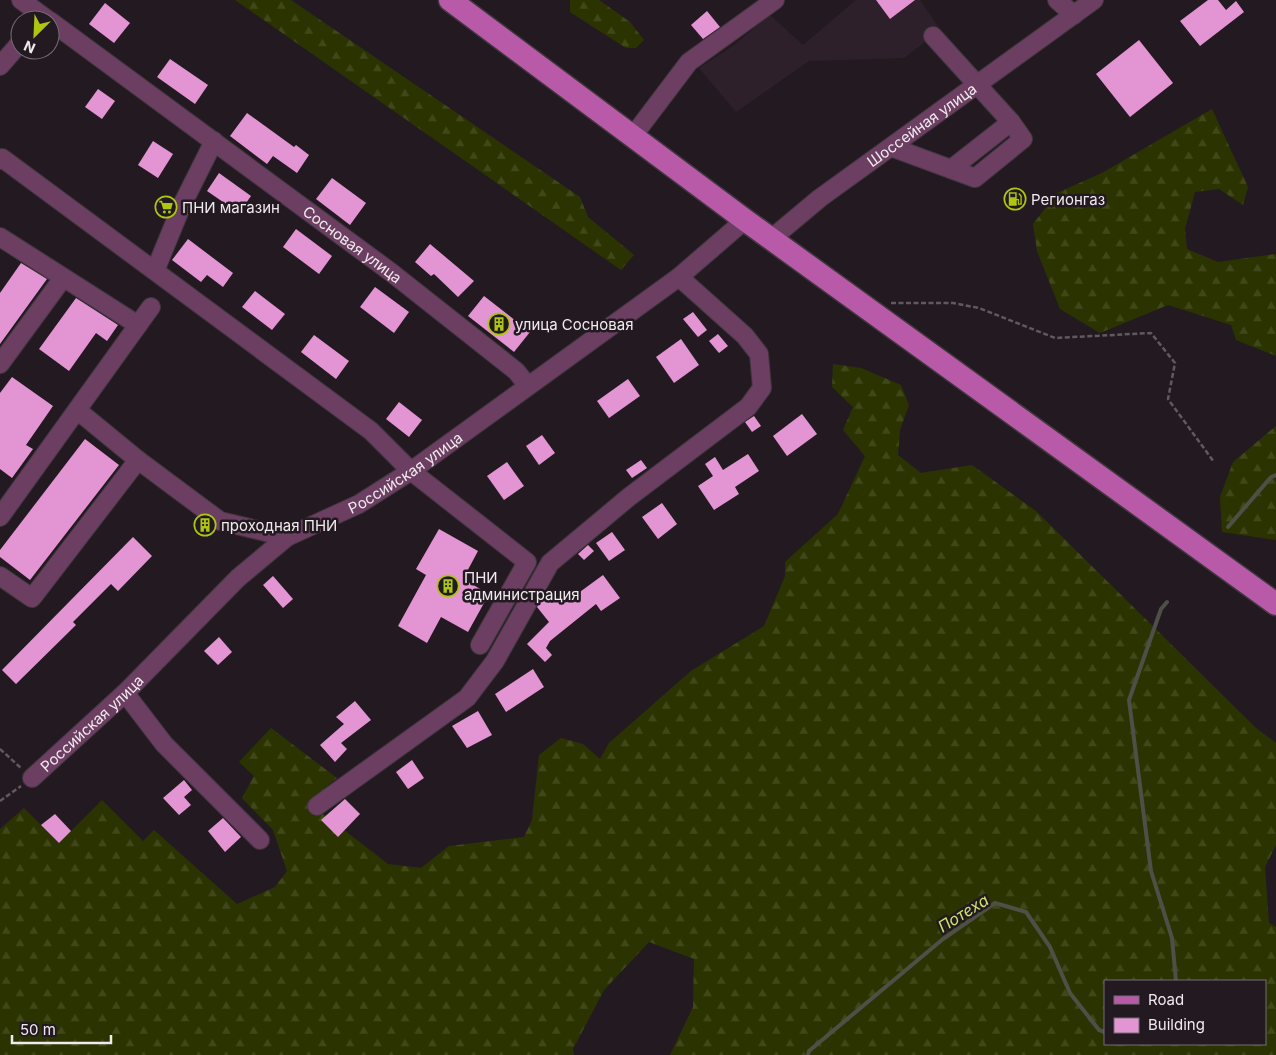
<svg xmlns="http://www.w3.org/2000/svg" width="1276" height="1055" viewBox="0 0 1276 1055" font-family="Inter,sans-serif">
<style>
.built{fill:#2e202b}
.forest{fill:url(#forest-firs);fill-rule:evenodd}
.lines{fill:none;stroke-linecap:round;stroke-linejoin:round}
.stream{stroke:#4e4f47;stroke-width:4}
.building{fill:#e394d3}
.minor-casing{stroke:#40373e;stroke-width:20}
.major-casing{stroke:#40373e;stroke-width:25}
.path{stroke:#61595f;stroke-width:2.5;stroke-dasharray:5 2.5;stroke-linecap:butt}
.minor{stroke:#6b3e62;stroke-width:18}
.major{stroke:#b95aa8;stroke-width:22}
.labels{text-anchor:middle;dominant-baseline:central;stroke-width:5;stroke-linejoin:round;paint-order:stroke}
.street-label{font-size:15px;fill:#f0eaee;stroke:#231a21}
.poi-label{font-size:15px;fill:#f0eaee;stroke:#231a21;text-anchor:start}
.water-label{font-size:16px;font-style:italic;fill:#cce467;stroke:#231a21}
</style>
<defs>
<pattern id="forest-firs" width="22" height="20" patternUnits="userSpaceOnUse" patternTransform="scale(1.25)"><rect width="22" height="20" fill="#2b3400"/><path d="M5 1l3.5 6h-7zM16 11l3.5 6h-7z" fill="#404819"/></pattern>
</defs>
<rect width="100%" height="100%" fill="#231a21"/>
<polygon class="built" points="856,0 920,0 942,32 933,36 904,58 809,61 736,112 699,68 733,46 770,15 803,45"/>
<g class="forest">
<polygon points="235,0 291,0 580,197 588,217 634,255 621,270"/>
<polygon points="570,0 599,0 630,22 644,40 636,48 626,48 570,12"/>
<polygon points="1212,109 1248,187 1243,205 1219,189 1195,192 1185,229 1187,249 1218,262 1276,254 1276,356 1236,340 1231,325 1168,305 1100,333 1060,309 1037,251 1033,224 1057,193 1102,173"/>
<path d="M833,364L861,368L901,385L909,405L900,430L898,455L921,473L972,465L1036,511L1256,728L1276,743V845L1265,867L1269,923L1276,927V1055H670L693,1007L694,959L649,942L604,990L573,1049L574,1055H0V829L24,808L59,843L102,800L143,841L154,830L237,904L275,887L287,871L273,830L242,798L254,776L239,762L271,728L337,778L308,802L388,864L421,868L449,846L524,837L532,820L539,755L561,738L583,744L600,759L609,743L691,671L764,626L785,576V562L838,514L865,456L843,430L853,407L832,387ZM1105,981H1265V1044H1105Z"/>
<polygon points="1276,426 1276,540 1222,532 1220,497 1233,462"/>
</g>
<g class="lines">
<g class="stream">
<polyline points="1228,527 1271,477 1276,475"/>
<polyline points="1167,602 1161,609 1129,700 1151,871 1172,938 1176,981"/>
<polyline points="1141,1044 1142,1044"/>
<polyline points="808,1055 809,1051 943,939 995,903 1026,912 1050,947 1070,993 1099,1030 1105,1032"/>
</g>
</g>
<g class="building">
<polygon points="876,0 915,0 890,19"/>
<polygon points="1208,0 1218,0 1226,10 1236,1 1244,12 1200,46 1180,21"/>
<polygon points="105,3 130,23 114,43 89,24"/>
<polygon points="707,11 720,27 703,39 691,25"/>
<polygon points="1139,40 1173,83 1130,117 1096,74"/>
<polygon points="170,59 208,85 195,104 157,77"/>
<polygon points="98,89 115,101 102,119 85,107"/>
<polygon points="247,113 294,147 296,145 309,155 297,173 273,156 267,164 230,136"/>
<polygon points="153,141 173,154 158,178 138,165"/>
<polygon points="219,173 251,196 239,213 207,191"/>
<polygon points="332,178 366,203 350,225 316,199"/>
<polygon points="296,229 332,256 319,274 283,247"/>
<polygon points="188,239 233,273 223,287 207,275 201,282 172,260"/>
<polygon points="430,244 474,281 458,297 434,274 431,276 415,262"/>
<polygon points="21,263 47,279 0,344 0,293"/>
<polygon points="375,287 409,312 394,333 360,307"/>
<polygon points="255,291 285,314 272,330 242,307"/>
<polygon points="484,296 530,332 514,352 468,316"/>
<polygon points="76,298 118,325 107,341 96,333 69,371 39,349"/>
<polygon points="693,312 707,330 698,337 683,319"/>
<polygon points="718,334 728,346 719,353 709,341"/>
<polygon points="314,335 349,361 336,379 301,352"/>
<polygon points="681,339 699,365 674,383 656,357"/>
<polygon points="12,377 53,406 26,445 33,449 12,478 0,469 0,393"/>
<polygon points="628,379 640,396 609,418 597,401"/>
<polygon points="399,402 422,420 409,437 386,419"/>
<polygon points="802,414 817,434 787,456 773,436"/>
<polygon points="754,416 761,426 752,432 745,422"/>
<polygon points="542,435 555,453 539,465 526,446"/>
<polygon points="85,439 119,465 30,580 0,557 0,550"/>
<polygon points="748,454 759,471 735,487 739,494 714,510 698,486 713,476 705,464 715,457 723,470"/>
<polygon points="641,460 647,468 632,478 626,470"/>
<polygon points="507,462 524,486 504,500 487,476"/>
<polygon points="662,503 677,524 658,539 642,517"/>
<polygon points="439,529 478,551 463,579 489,594 468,632 441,617 427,643 398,626 426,575 416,569"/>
<polygon points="612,532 625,550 609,561 596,543"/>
<polygon points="133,537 152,556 118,591 111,584 73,622 76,625 16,684 2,670"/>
<polygon points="588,545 594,551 584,560 578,554"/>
<polygon points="603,575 620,598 601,611 596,604 550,641 546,648 552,655 545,662 527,644 549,622 537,607 543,596 552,603 567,590 573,597"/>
<polygon points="273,576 293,599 283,608 263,585"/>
<polygon points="219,637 232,652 218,665 204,651"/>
<polygon points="533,669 544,687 506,712 495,694"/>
<polygon points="355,701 371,720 341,743 347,749 335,762 320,745 344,724 336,717"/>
<polygon points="478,711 492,735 467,748 452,726"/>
<polygon points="412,760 424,778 408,789 396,772"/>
<polygon points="184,780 192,790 184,797 191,805 179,815 163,798"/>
<polygon points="345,799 360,814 338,837 321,820"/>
<polygon points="55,814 71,831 59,843 41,825"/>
<polygon points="223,818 241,837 225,852 208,831"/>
</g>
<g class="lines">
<g class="minor-casing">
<g id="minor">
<polyline points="21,0 48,20"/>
<polyline points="1057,0 1074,15"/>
<path id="s1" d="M50,21L392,273L516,371L528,386"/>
<polyline points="0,66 20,43"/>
<polyline points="633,136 689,62 775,0"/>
<polyline points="891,147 975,178 1023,139 1011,122 933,36"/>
<polyline points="0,160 2,158 371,431 411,471 527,562 480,645"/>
<polyline points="951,169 1011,122"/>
<polyline points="0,237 138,325"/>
<path id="s2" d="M771,239L820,198L1094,0"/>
<polyline points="155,271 182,205 214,141"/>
<polyline points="0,364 63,278"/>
<polyline points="77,410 138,460 220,521 287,537"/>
<polyline points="0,517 151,307"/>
<polyline points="0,576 32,598 138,460"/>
<polyline points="125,693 164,744 260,840"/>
<path id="s3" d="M32,778L125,693L238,578L287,537L359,504L411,471L679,277L745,220"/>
<polyline points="317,806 467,698 495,661 550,563 629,497 748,407 762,388 759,354 745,336 679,277"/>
</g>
</g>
<g class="major-casing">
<polyline id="major" points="450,0 745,220 1276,604"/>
</g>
<g class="path">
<polyline points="891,303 953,303 979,308 1055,338 1151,333 1175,363 1168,399 1214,462"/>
<polyline points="0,749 21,768"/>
<polyline points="0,801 21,786"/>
</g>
<use href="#minor" class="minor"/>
<use href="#major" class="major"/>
</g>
<defs>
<g id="fuel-ring" transform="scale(1.125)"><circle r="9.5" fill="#231a21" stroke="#acc611" stroke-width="1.5"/><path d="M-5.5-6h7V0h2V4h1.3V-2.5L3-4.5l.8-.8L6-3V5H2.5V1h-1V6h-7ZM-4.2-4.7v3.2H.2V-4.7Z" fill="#acc611"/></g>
<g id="supermarket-ring" transform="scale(1.125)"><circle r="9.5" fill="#231a21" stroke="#acc611" stroke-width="1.5"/><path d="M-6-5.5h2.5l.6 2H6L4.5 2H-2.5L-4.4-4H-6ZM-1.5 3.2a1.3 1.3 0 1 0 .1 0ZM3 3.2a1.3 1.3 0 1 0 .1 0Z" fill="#acc611"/></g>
<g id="building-ring" transform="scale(1.125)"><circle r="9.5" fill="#231a21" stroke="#acc611" stroke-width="1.5"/><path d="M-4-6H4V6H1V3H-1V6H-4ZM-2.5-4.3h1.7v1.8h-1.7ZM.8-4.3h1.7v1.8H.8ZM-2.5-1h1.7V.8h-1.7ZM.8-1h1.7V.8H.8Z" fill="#acc611"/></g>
</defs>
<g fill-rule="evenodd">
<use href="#fuel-ring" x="1015" y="199"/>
<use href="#supermarket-ring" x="166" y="207"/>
<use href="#building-ring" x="499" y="324"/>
<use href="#building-ring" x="205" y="525"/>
<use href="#building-ring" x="448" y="586"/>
</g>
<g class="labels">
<g class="street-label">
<text stroke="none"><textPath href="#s2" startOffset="189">Шоссейная улица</textPath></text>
<text stroke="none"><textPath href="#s1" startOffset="376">Сосновая улица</textPath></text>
<text stroke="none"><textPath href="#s3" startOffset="486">Российская улица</textPath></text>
<text stroke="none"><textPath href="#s3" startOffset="81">Российская улица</textPath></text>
</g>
<g class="poi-label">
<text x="1031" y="199">Регионгаз</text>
<text x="182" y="207">ПНИ магазин</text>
<text x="515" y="324">улица Сосновая</text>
<text x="221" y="525">проходная ПНИ</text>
<text x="464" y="577">ПНИ<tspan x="464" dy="17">администрация</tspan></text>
</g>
<g class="water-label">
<text transform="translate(963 913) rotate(-32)">Потеха</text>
</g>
</g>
<rect x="1104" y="980" width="162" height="65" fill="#231a21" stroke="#756d73"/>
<rect x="1114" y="996" width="25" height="8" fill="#b95aa8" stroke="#756d73"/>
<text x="1148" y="1005" font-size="15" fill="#f0eaee">Road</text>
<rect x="1114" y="1018" width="25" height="15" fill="#e394d3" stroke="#756d73"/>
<text x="1148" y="1030" font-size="15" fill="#f0eaee">Building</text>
<g transform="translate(35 35) rotate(204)"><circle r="24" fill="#231a21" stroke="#756d73"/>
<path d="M0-4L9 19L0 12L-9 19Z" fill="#acc611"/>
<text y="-8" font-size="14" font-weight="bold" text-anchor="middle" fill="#f0eaee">N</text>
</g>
<path d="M12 1035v8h99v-8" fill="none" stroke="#f0eaee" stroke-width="2.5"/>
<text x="20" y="1035" font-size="15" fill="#f0eaee" stroke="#231a21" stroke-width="4" paint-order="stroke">50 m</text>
</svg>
